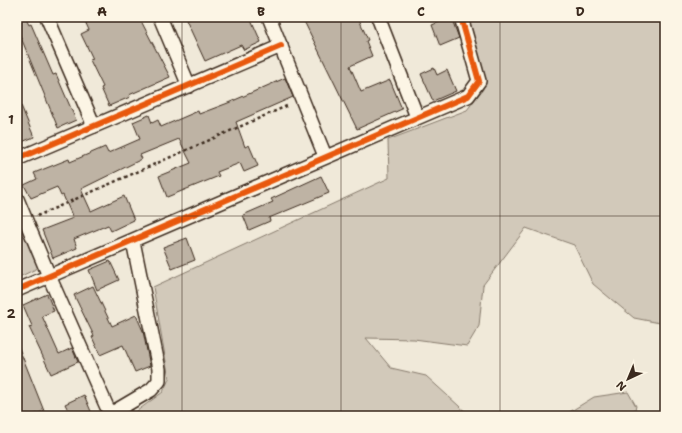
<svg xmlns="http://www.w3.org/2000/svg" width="682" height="433" viewBox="0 0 682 433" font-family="'Shantell Sans',sans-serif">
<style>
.green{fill:#d2c9ba;stroke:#867a6c}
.building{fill:#beb3a4;stroke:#3b2a1e}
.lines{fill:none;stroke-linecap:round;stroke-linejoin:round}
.minor-casing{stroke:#3b2a1e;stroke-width:16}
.path{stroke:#3b2a1e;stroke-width:2.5;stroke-dasharray:3 3;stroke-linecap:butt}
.minor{stroke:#fcf5e5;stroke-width:13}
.cycleway-casing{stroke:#fcf5e5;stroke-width:8}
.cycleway{stroke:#e8590c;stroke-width:6}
.grid{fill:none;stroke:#3b2a1e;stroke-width:1;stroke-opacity:0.55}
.neatline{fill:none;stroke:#3b2a1e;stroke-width:1.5}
.grid-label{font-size:13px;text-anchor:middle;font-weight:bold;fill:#3b2a1e}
</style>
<rect width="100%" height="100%" fill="#f0e9d9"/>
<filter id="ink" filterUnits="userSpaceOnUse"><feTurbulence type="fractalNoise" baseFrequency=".025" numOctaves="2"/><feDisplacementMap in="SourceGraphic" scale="8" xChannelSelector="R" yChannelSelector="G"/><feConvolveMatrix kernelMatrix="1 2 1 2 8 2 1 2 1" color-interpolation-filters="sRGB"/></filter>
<g filter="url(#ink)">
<g class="green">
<polygon points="465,17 665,17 665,324 634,318 593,284 574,245 526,228 483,285 479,326 467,346 414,339 366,338 391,368 426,376 470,416 130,416 163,392 169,379 153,287 389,178 388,140 467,110 483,89 482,70"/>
<polygon points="17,218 38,268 17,278"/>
<polygon points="628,392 636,406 633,416 563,416 594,397"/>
</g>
<g class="building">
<polygon points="17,17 25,17 29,25 31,24 53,75 56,74 76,120 58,128 17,28"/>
<polygon points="83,17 139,17 170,77 129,95 130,97 109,106 101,88 103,87 90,60 93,59 81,34 89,30"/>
<polygon points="193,17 250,17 261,42 244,50 241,45 205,61 186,20"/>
<polygon points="302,17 358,17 368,40 366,41 372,56 350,66 361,92 390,80 402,109 357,129"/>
<polygon points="451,17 459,38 440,46 432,25"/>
<polygon points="434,68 437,75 447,70 456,91 433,101 421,74"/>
<polygon points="285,78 293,97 236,122 245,147 249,145 258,166 244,172 240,163 217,172 219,176 167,197 159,176 191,163 179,139 140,155 142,159 81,189 91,211 124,196 134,220 111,231 108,225 74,239 77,248 53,258 42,230 73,218 63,195 61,196 57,187 31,198 24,185 37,179 34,173 69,159 70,162 105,147 108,153 140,139 133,122 149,115 152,123 158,120 161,127 198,111 199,114 228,103"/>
<polygon points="17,96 34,137 17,144"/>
<polygon points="321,176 329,193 269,218 270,221 249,230 243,215 273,202 271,199"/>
<polygon points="187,238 195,260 172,269 163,247"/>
<polygon points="110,261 119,280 97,290 89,270"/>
<polygon points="93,286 112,326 136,315 143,331 150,366 135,372 123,345 100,355 92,337 94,336 74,295"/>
<polygon points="47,294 54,311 42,316 59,354 72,348 78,362 51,374 29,327 32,326 23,305"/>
<polygon points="17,343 44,411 31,416 24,416 17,397"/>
<polygon points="84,395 93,416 71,416 65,404"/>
</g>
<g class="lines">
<g class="minor-casing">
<g id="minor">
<polyline points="47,17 94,126"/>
<polyline points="160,17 189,86"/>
<polyline points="269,17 325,156"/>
<polyline points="378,17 417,117"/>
<polyline points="17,159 281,46"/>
<polyline points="17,199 49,276 110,414"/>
<polyline points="17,290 468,96 479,81 461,17"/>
<polyline points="107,416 151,390 159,381 159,369 133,241"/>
</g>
</g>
<polyline class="path" points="37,216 289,105"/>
<use href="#minor" class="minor"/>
<g class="cycleway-casing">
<g id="cycleway">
<polyline points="17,159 281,46"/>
<polyline points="17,290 468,96 479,81 461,17"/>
</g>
</g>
<use href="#cycleway" class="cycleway"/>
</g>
</g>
<path class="grid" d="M182,17V416M341,17V416M500,17V416M17,216H665"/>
<rect width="682" height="433" fill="none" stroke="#fcf5e5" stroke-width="44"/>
<g transform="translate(628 379) rotate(224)" stroke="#fcf5e5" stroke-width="3" paint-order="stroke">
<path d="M0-3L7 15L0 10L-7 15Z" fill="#3b2a1e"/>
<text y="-6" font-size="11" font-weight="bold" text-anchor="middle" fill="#3b2a1e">N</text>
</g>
<rect x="22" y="22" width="638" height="389" class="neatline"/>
<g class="grid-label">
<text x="102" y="16">A</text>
<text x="261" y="16">B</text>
<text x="421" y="16">C</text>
<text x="580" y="16">D</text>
<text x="11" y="124">1</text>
<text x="11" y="318">2</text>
</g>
</svg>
